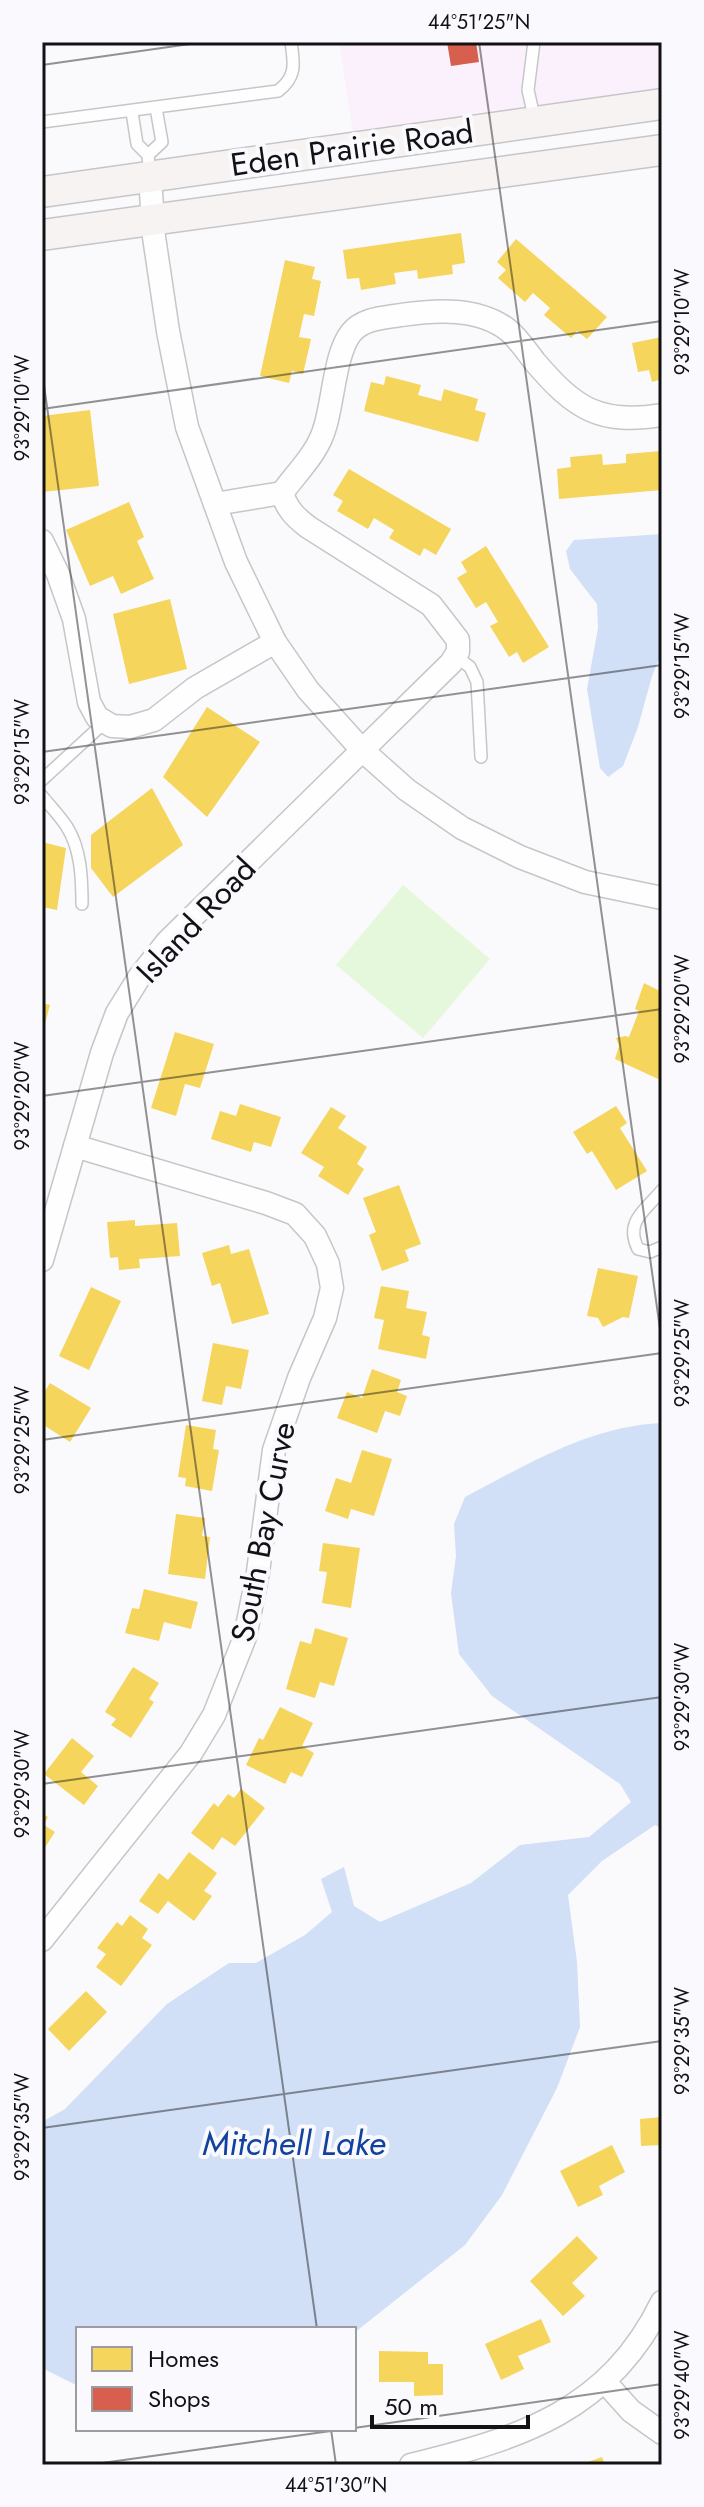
<svg xmlns="http://www.w3.org/2000/svg" width="704" height="2507" viewBox="0 0 704 2507" font-family="Jost,sans-serif">
<style>
.commercial{fill:#faf1fc}
.green{fill:#e6f8db}
.water{fill:#d1dff7}
.homes{fill:#f6d55c}
.shops{fill:#d6604d}
.lines{fill:none;stroke-linecap:round;stroke-linejoin:round}
.lane-casing{stroke:#c6c6c9;stroke-width:14}
.street-casing{stroke:#c6c6c9;stroke-width:25}
.secondary-casing{stroke:#c6c6c9;stroke-width:33}
.lane{stroke:#fefeff;stroke-width:11}
.street{stroke:#fefeff;stroke-width:22}
.secondary{stroke:#f7f3f3;stroke-width:30}
.ticks{fill:none;stroke:#121215;stroke-width:2;stroke-opacity:0.45}
.labels{text-anchor:middle;dominant-baseline:central;stroke-width:8;stroke-linejoin:round;paint-order:stroke}
.street-label{font-size:32px;fill:#121215;stroke:#f9f9fe}
.water-label{font-size:34px;font-style:italic;fill:#11439e;stroke:#f9f9fe}
.neatline{fill:none;stroke:#121215;stroke-width:3}
.ticks-label{font-size:20px;text-anchor:middle;fill:#121215}
</style>
<rect width="100%" height="100%" fill="#fafafd"/>
<polygon class="commercial" points="339,42 662,42 662,105 355,147"/>
<polygon class="green" points="403,885 490,959 423,1038 336,965"/>
<g class="water">
<polygon points="662,534 662,652 652,676 638,727 623,766 608,777 600,768 587,689 598,628 597,604 570,569 566,551 574,540"/>
<path d="M662,1423V1829L655,1825L602,1861L568,1895L577,1962L580,2027L557,2088L502,2195L465,2245L354,2333V2329H78V2386L42,2368V2122L65,2109L167,2004L229,1963H256L305,1935L332,1912L321,1879L344,1867L354,1906L380,1922L471,1883L520,1845L589,1837L631,1802L620,1784L492,1696L459,1654L451,1593L456,1556L454,1524L465,1497C528,1464 590,1426 662,1423Z"/>
</g>
<g class="homes">
<polygon points="461,233 465,263 452,265 453,274 418,279 417,270 394,273 396,284 361,290 359,278 347,279 343,250"/>
<polygon points="516,239 607,317 587,339 577,331 571,338 544,315 550,308 533,293 525,302 498,278 506,270 497,262"/>
<polygon points="285,260 315,267 312,279 321,281 314,316 304,314 299,337 311,339 303,374 292,371 289,383 260,376"/>
<polygon points="662,337 662,379 652,382 649,370 638,372 632,343"/>
<polygon points="386,376 421,385 418,395 441,401 444,389 478,399 475,410 486,413 478,442 364,411 371,382 384,385"/>
<polygon points="90,410 99,486 42,492 42,416"/>
<polygon points="661,451 662,490 559,499 557,469 571,467 570,457 602,454 603,465 626,463 626,454"/>
<polygon points="349,469 451,529 436,555 424,548 420,556 389,538 394,530 374,518 368,529 337,511 343,501 333,495"/>
<polygon points="129,502 144,537 137,541 154,579 121,594 113,576 90,586 66,530"/>
<polygon points="486,546 549,647 523,663 517,652 509,657 490,626 498,622 486,602 476,608 457,578 467,572 461,562"/>
<polygon points="170,599 187,669 129,684 113,614"/>
<polygon points="207,707 260,742 207,817 163,777"/>
<polygon points="152,788 183,845 113,897 91,868 91,835"/>
<polygon points="42,842 66,848 57,910 42,907"/>
<polygon points="644,983 662,992 662,1069 658,1079 615,1059 619,1046 616,1038 625,1036 629,1037 639,1011 635,1009"/>
<polygon points="42,1003 50,1005 43,1031 42,1031"/>
<polygon points="175,1032 214,1044 200,1088 185,1084 176,1116 151,1108"/>
<polygon points="240,1104 281,1117 271,1147 254,1142 251,1152 211,1139 220,1111 236,1116"/>
<polygon points="616,1106 627,1123 620,1128 647,1171 616,1190 592,1151 587,1154 573,1132"/>
<polygon points="331,1107 346,1116 338,1128 367,1147 357,1164 364,1169 348,1195 318,1176 324,1167 301,1153"/>
<polygon points="399,1185 421,1244 405,1250 409,1261 382,1271 369,1235 376,1232 363,1198"/>
<polygon points="135,1220 135,1226 177,1223 180,1256 139,1259 140,1268 119,1270 118,1257 110,1258 107,1222"/>
<polygon points="229,1245 231,1254 249,1249 269,1314 232,1324 220,1283 212,1286 202,1253"/>
<polygon points="598,1268 638,1276 629,1318 623,1317 603,1327 598,1318 587,1316"/>
<polygon points="381,1286 409,1291 406,1308 427,1312 422,1335 430,1337 426,1359 378,1349 384,1320 374,1318"/>
<polygon points="91,1287 121,1301 89,1370 59,1356"/>
<polygon points="213,1343 249,1350 241,1389 226,1386 222,1405 202,1401"/>
<polygon points="372,1369 401,1380 397,1392 407,1396 400,1416 385,1411 377,1433 337,1418 347,1392 362,1398"/>
<polygon points="50,1383 91,1408 70,1442 42,1424 42,1396"/>
<polygon points="186,1425 216,1430 213,1449 219,1450 212,1491 185,1486 186,1478 178,1477"/>
<polygon points="362,1450 392,1459 374,1516 351,1509 348,1519 325,1511 336,1478 351,1483"/>
<polygon points="176,1514 205,1518 202,1536 210,1537 205,1579 168,1574"/>
<polygon points="323,1543 360,1548 351,1608 322,1603 327,1572 319,1571"/>
<polygon points="144,1589 198,1602 191,1629 164,1622 159,1641 125,1633 132,1608 139,1609"/>
<polygon points="315,1628 348,1638 334,1686 320,1682 315,1698 286,1689 300,1641 311,1644"/>
<polygon points="133,1667 159,1683 149,1699 154,1702 131,1738 111,1725 116,1719 105,1712"/>
<polygon points="280,1707 313,1723 302,1746 314,1753 302,1777 291,1772 285,1784 246,1765 259,1738 263,1740"/>
<polygon points="72,1738 94,1756 81,1772 98,1786 84,1805 44,1774"/>
<polygon points="241,1789 265,1808 235,1846 222,1837 213,1850 191,1833 214,1803 218,1807 228,1794 234,1798"/>
<polygon points="42,1813 48,1817 44,1825 55,1832 42,1852"/>
<polygon points="189,1852 217,1873 204,1891 212,1896 194,1921 168,1901 158,1914 139,1901 159,1873 168,1880"/>
<polygon points="130,1915 148,1929 142,1938 152,1945 121,1986 96,1967 106,1954 97,1948 117,1922 122,1926"/>
<polygon points="86,1991 107,2012 69,2051 48,2029"/>
<polygon points="662,2117 662,2145 641,2146 640,2119"/>
<polygon points="612,2145 625,2172 599,2186 603,2195 578,2207 560,2171"/>
<polygon points="577,2236 598,2258 572,2283 585,2296 563,2316 530,2281"/>
<polygon points="541,2319 551,2342 518,2356 524,2369 501,2380 485,2344"/>
<polygon points="379,2351 428,2352 428,2364 443,2364 443,2395 414,2396 414,2382 379,2382"/>
<polygon points="602,2457 605,2465 579,2465"/>
</g>
<polygon class="shops" points="447,42 476,42 479,62 451,66"/>
<g class="lines">
<g class="lane-casing">
<g id="lane">
<polyline points="534,42 528,90 535,121"/>
<polyline points="132,112 137,144 148,155 150,177"/>
<path d="M42,122L278,91C297,77 294,63 291,42"/>
<polyline points="148,155 162,142 156,108"/>
<polyline points="455,656 470,667 477,682 481,757"/>
<polyline points="42,780 105,722"/>
<path d="M42,796C50,806 60,816 67,827C81,849 82,879 82,904"/>
<path d="M662,1190C646,1210 624,1221 638,1249L650,1252L662,1247"/>
</g>
</g>
<g class="street-casing">
<g id="street">
<polyline points="150,178 154,237 168,331 187,427 236,562 275,642 308,690 362,750 407,790 462,828 520,857 585,882 662,898"/>
<path d="M215,504L282,493C297,472 318,453 325,427C333,402 335,353 351,333C363,318 384,318 401,315C436,310 478,307 508,330C518,338 527,352 535,362C575,409 600,425 662,415"/>
<polyline points="42,541 58,574 74,619 89,702 97,717 112,726 130,727 154,720 195,688 275,642"/>
<path d="M42,1260L102,1053L117,1013L140,976L167,942L451,663L458,652V640L431,605L308,527C295,517 287,509 282,493"/>
<polyline points="42,1940 191,1753 214,1715 245,1637 258,1572 274,1450 299,1378 325,1318 332,1288 328,1264 315,1236 295,1214 266,1203 75,1146"/>
<polyline points="605,2382 631,2411 662,2433"/>
<path d="M411,2465C521,2438 609,2411 662,2302"/>
</g>
</g>
<g class="secondary-casing">
<g id="secondary">
<polyline points="42,192 662,104"/>
<polyline points="42,235 662,150"/>
</g>
</g>
<use href="#lane" class="lane"/>
<use href="#street" class="street"/>
<use href="#secondary" class="secondary"/>
</g>
<path class="ticks" d="M479,42L662,1343M42,65L204,42M42,371L317,2329M42,409L662,321M42,752L662,665M42,1096L662,1009M42,1440L662,1353M42,1784L662,1697M42,2128L662,2041M354,2428L662,2384M331,2429L336,2465M88,2465L345,2429"/>
<g class="labels">
<g class="street-label">
<text transform="translate(352 148) rotate(-8)">Eden Prairie Road</text>
<text transform="translate(196 920) rotate(-47)">Island Road</text>
<text transform="translate(263 1532) rotate(-79)">South Bay Curve</text>
</g>
<g class="water-label">
<text x="294" y="2143">Mitchell Lake</text>
</g>
</g>
<rect width="704" height="2507" fill="none" stroke="#f9f9fe" stroke-width="88"/>
<rect x="76" y="2327" width="280" height="104" fill="#f9f9fe" stroke="#9d9da1" stroke-width="2"/>
<rect x="92" y="2347" width="40" height="24" fill="#f6d55c" stroke="#9d9da1" stroke-width="2"/>
<text x="148" y="2367" font-size="24" fill="#121215">Homes</text>
<rect x="92" y="2387" width="40" height="24" fill="#d6604d" stroke="#9d9da1" stroke-width="2"/>
<text x="148" y="2407" font-size="24" fill="#121215">Shops</text>
<path d="M372 2415v12h156v-12" fill="none" stroke="#121215" stroke-width="4"/>
<text x="384" y="2415" font-size="24" fill="#121215" stroke="#f9f9fe" stroke-width="6" paint-order="stroke">50 m</text>
<rect x="44" y="44" width="616" height="2419" class="neatline"/>
<g class="ticks-label">
<text x="479" y="29">44°51'25"N</text>
<text transform="translate(682 322) rotate(-90)" y="7">93°29'10"W</text>
<text transform="translate(22 408) rotate(-90)" y="7">93°29'10"W</text>
<text transform="translate(682 666) rotate(-90)" y="7">93°29'15"W</text>
<text transform="translate(22 752) rotate(-90)" y="7">93°29'15"W</text>
<text transform="translate(682 1009) rotate(-90)" y="7">93°29'20"W</text>
<text transform="translate(22 1096) rotate(-90)" y="7">93°29'20"W</text>
<text transform="translate(682 1353) rotate(-90)" y="7">93°29'25"W</text>
<text transform="translate(22 1440) rotate(-90)" y="7">93°29'25"W</text>
<text transform="translate(682 1697) rotate(-90)" y="7">93°29'30"W</text>
<text transform="translate(22 1784) rotate(-90)" y="7">93°29'30"W</text>
<text transform="translate(682 2041) rotate(-90)" y="7">93°29'35"W</text>
<text transform="translate(22 2127) rotate(-90)" y="7">93°29'35"W</text>
<text transform="translate(682 2385) rotate(-90)" y="7">93°29'40"W</text>
<text x="336" y="2492">44°51'30"N</text>
</g>
</svg>
